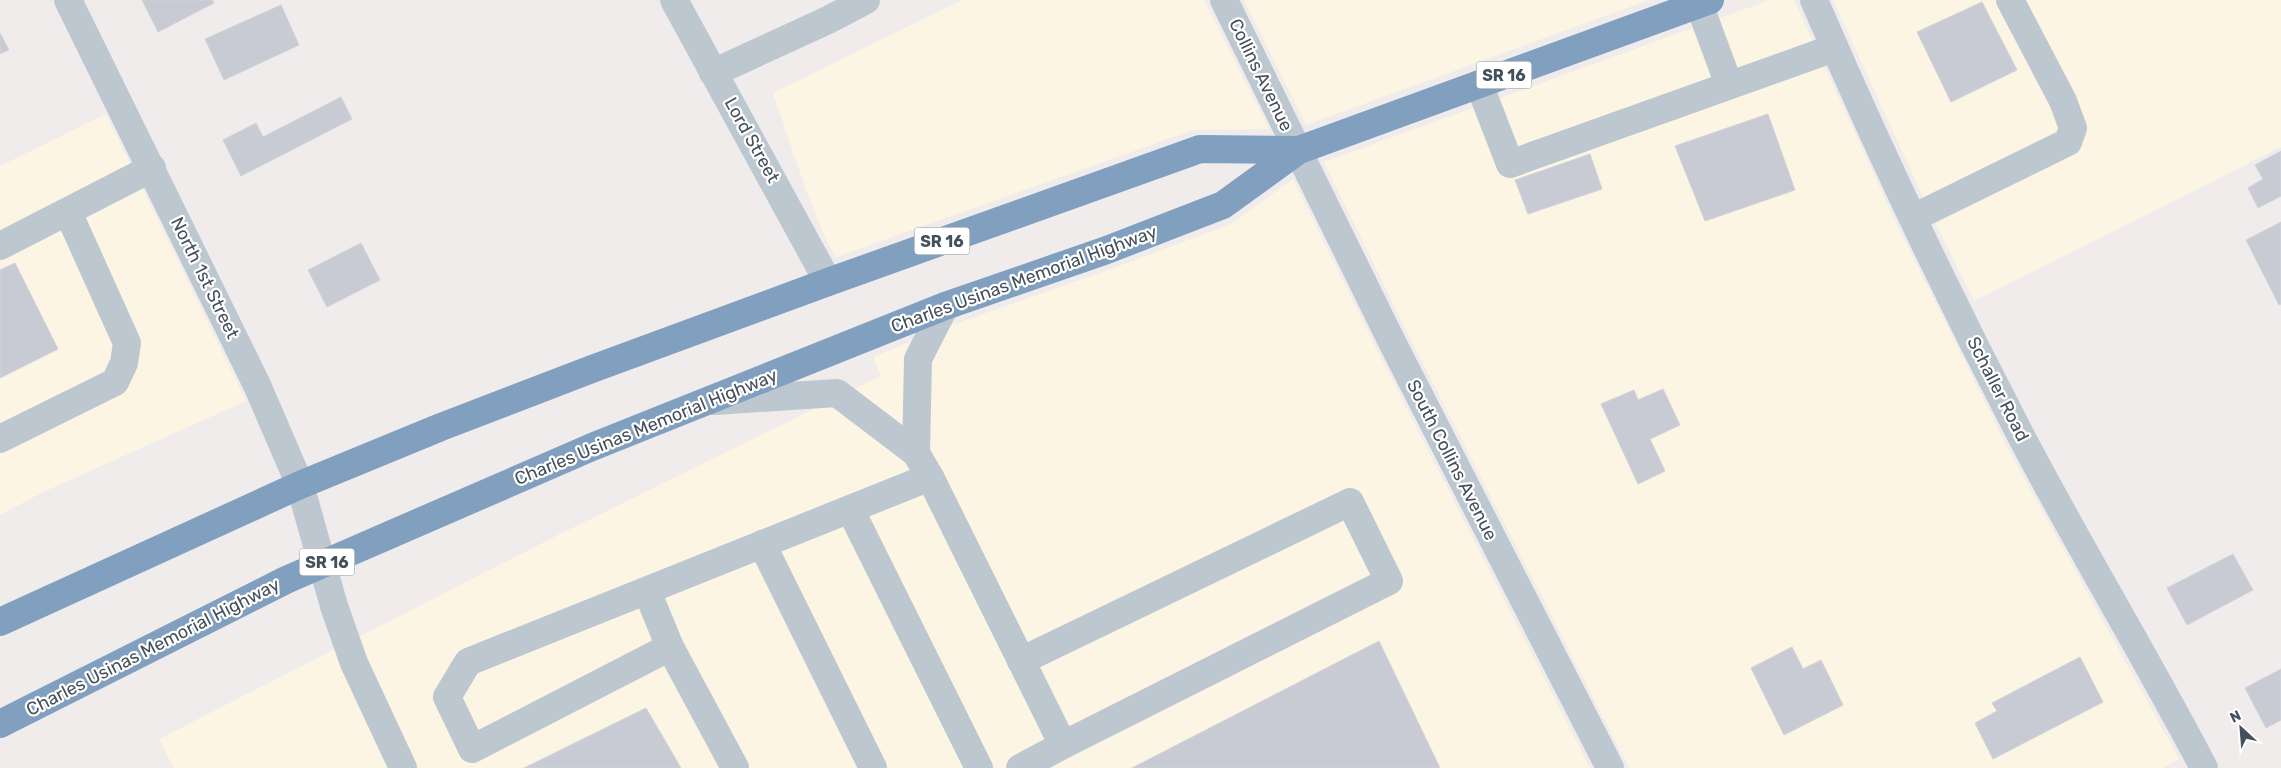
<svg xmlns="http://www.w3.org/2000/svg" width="2281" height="768" viewBox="0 0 2281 768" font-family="Rubik,sans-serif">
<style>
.commercial{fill:#fcf5e4}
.building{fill:#c8cbd3;stroke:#d0d3d9}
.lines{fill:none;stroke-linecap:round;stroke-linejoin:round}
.minor{stroke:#bcc7d0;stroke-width:28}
.highway{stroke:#819fbe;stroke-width:28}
.labels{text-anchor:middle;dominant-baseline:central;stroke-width:4.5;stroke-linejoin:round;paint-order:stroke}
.shield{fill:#fff;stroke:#7c848c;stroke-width:1}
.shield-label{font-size:16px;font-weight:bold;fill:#44505b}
.street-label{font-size:18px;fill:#44505b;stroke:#fff}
</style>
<rect width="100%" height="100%" fill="#f0ecec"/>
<g class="commercial">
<polygon points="962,0 1204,0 1269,129 1193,130 836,257 826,240 806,190 773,93"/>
<polygon points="1244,0 1649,0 1306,125"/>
<polygon points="1770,0 1794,0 1897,225 2005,443 2179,759 2163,768 1629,768 1409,336 1324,162"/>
<polygon points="1833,0 2281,0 2281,147 1974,301 1929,210"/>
<polygon points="106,114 246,401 41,493 0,515 0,166"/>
<polygon points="1293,179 1378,352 1590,768 174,768 159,739 556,536 881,376 873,357 952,325 1111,269 1231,224"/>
</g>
<g class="building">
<polygon points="142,0 212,0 214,3 158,32"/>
<polygon points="1982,2 2017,70 1951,102 1917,32"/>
<polygon points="281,5 299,45 224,80 205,39"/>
<polygon points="0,33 9,50 0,54"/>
<polygon points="341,97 352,119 241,176 223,140 256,123 263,137"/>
<polygon points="1768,114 1795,190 1705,221 1675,146"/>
<polygon points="2281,151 2281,196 2258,208 2248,188 2263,179 2255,165"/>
<polygon points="1590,154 1602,189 1528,214 1515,180"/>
<polygon points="2281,222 2281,304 2279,305 2246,240"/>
<polygon points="361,243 380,280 327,307 308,270"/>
<polygon points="15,263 58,349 0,378 0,270"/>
<polygon points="1663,389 1680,425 1650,439 1665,471 1638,484 1601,404 1634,390 1638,400"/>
<polygon points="2233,554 2253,590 2187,625 2167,588"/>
<polygon points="1379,641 1440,768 1132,768"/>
<polygon points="1792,647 1803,669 1821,660 1843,705 1784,735 1751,668"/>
<polygon points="2080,657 2103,702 1993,759 1975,723 1997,711 1992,703"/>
<polygon points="2281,669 2281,720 2266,728 2245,688"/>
<polygon points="646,708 681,768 524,768"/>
</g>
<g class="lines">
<g class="minor">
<polyline points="68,0 257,385 300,485 334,606 354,663 403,768"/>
<polyline points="674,0 828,282"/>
<polyline points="1224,0 1393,344 1610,768"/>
<path d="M1814,0C1877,147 1946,292 2020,434C2079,547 2145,655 2204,768"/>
<polyline points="1699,4 1729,85"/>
<polyline points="713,73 828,20 866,0"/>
<polyline points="1479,84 1510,164 1834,48"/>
<polyline points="1913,218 2068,142 2073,128 2063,101 2010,0"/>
<polyline points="0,246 152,168"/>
<polyline points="714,401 837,393 916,453 930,477 1063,745 1020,768"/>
<polyline points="0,439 115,382 124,363 127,343 68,212"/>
<polyline points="916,453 918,359 945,306"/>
<polyline points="850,509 979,768"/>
<polyline points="762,544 873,768"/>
<polyline points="647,591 670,647"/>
<polyline points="1021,661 1350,502 1389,581 1063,745"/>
<polyline points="735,768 670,647 472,749 447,697 468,662 930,477"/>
</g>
<g class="highway">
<polyline points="0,622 300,485 441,427 592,369 828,282 1200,149 1299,150"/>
<polyline points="0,724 286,580 592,447 945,306 1104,251 1223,205 1299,150 1710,0"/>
</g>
</g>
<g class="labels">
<g class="shield">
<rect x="1476.5" y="61.5" width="55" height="27" rx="4"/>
<rect x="914.5" y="227.5" width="55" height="27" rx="4"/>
<rect x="299.5" y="548.5" width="55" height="27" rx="4"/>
</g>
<g class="shield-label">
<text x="1504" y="75">SR 16</text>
<text x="942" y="241">SR 16</text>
<text x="327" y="562">SR 16</text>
</g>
<g class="street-label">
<text transform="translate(1261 75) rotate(64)">Collins Avenue</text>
<text transform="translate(752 140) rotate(61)">Lord Street</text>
<text transform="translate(205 278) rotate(64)">North 1st Street</text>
<text transform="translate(1024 279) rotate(-20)">Charles Usinas Memorial Highway</text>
<text transform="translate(1998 389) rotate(63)">Schaller Road</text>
<text transform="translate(646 427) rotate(-22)">Charles Usinas Memorial Highway</text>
<text transform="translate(1452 460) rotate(63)">South Collins Avenue</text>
<text transform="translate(153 647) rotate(-27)">Charles Usinas Memorial Highway</text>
</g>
</g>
<g transform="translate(2241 728) rotate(334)" stroke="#ffffff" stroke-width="4" paint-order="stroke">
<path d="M0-4L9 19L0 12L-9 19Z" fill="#44505b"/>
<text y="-8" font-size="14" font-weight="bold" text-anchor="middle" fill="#44505b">N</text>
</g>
</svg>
